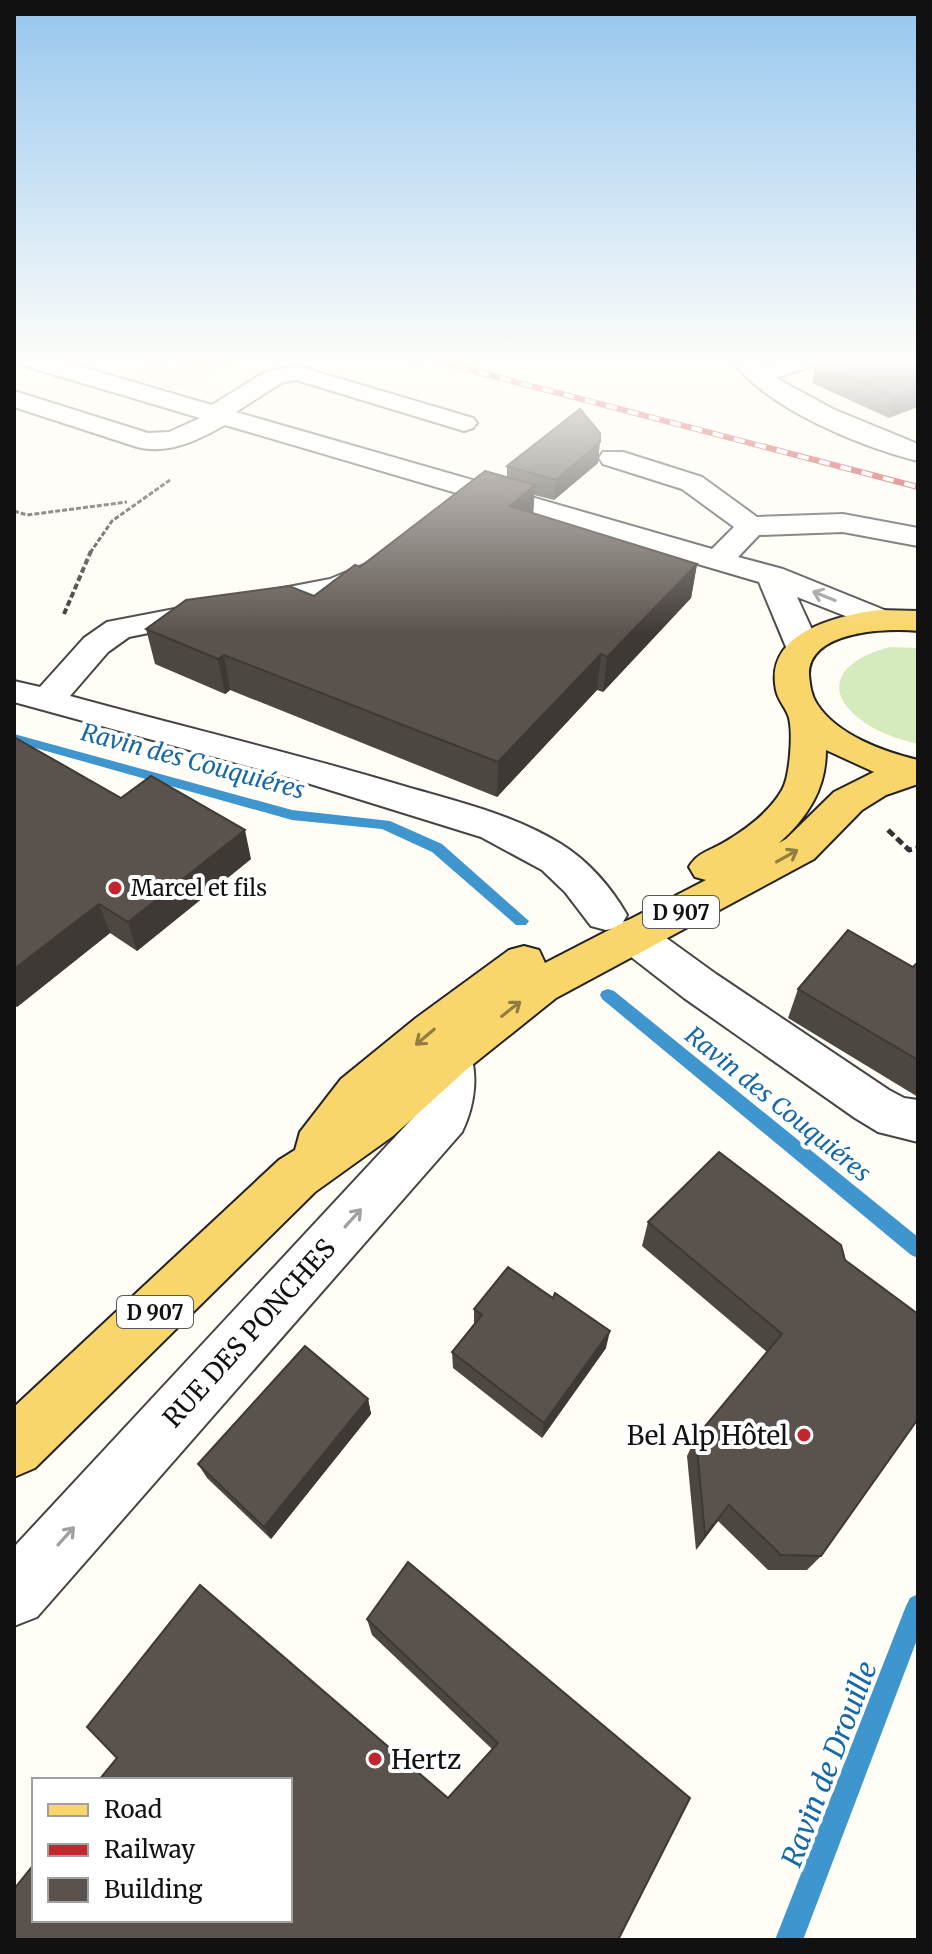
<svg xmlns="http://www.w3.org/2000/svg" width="932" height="1954" viewBox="0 0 932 1954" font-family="Merriweather,serif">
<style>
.green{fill:#d5ebbd}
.plaza{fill:#f1ede2}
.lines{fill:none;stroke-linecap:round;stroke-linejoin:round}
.stream{fill:#3f96cf;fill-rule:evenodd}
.minor-casing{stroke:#444;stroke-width:4}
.major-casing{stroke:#222;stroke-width:4}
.path-far2{stroke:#333;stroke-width:3;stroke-dasharray:5 2;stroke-linecap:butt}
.path-far1{stroke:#333;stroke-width:4;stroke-dasharray:6 3;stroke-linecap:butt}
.path{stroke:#333;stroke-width:5;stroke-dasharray:8 4;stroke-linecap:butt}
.minor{fill:#fff;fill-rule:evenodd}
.major{fill:#f9d66b;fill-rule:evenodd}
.rail-casing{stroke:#c4262e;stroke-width:6}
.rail{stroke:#fff;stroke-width:4;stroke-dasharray:11;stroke-linecap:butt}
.wall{fill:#4d4742}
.shaded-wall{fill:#3f3936}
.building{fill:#5a524d;stroke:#3f3936;stroke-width:2}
.oneway{stroke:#a0a0a0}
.oneway2{stroke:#917d42}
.poi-dot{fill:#c4262e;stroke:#fff;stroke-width:3}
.labels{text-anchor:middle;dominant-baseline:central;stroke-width:8;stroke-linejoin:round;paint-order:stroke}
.shield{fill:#fff;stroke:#585858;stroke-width:2}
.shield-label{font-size:20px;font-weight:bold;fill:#111}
.poi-label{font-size:22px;fill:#111;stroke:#fff;text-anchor:start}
.water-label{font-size:24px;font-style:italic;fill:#1768a6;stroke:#fff}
.near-street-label{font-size:26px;fill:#111;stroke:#fff}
.near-poi-label{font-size:26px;fill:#111;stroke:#fff;text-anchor:end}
.near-water-label{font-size:28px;font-style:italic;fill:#1768a6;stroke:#fff}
</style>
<rect width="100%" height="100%" fill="#fffdf5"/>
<path class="green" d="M890,647L918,648V744C902,740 885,735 870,726C817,693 838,660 890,647Z"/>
<polygon class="plaza" points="189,361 232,361 178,390 147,383 134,376 141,368 153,363 174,369"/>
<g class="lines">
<g class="stream">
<polygon points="14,734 292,810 390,821 442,844 529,921 526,925 516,925 432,852 382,829 292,820 14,742"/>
<polygon points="608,989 614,991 918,1237 918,1258 911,1255 602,999 600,995 602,991"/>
<polygon points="918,1594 918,1637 803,1940 775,1940 906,1606 910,1598"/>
</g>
<g class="minor-casing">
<g id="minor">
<path d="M21,361H61L212,405L265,372L297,366L473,418L477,423L473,428L464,431L296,380L281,383L236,412L712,549L734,527L682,489L603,464L599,458L603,452H623L702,477L757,517L843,514L918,528V546L843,532L759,535L738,557L783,569L887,611L892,618L887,625L876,628L797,597L820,647L815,654L803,657L791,654L786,647L759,582L225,425C198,440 169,455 137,447L14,407V391L148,433L169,432L200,418L25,366Z"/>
<path d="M733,361H758L762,367L778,361H816L812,366L776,378L833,409L918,444V461C862,447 767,409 733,361Z"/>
<path d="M378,559L389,562L393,568L389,574L366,589L129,637L108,652L70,696C182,727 295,753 407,787C459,802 514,815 561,844C588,861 611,887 627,915L623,922L632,919L647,924L716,974L889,1090L904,1098L918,1100V1142L878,1132L855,1118L684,998L617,946L611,935L615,928L606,930L591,926L565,892L542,870L481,837L291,778L14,702V681L40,687L84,638L107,622L330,579Z"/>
<path d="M450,1038L466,1044C480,1070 475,1105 462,1132L37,1617L14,1626V1547L422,1108C426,1087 424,1063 434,1044Z"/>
</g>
</g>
<g class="major-casing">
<path id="major" d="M878,610L918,611V631C888,628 808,630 809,675C810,685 811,695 817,704C837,735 884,752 918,760V784L886,795L862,810L814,859L556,998L466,1070L393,1136L315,1192L35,1468L14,1477V1407L279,1160L295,1150L300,1132L341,1079L416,1018L509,950L524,946L539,950L545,963L706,880L695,877L689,867C697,853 709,851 723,843C745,830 769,813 782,790C790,777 793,733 789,718C787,709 778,701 776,690C764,632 837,616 878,610ZM826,750L874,772L834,792L786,839L779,843C808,817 826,789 826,750Z"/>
</g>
<g class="path-far2">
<polyline points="208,361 221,365"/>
<polyline points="408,361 416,363 410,367"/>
<polyline points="14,511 27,515 127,502"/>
<polyline points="90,553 112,521 170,480"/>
</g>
<polyline class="path-far1" points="64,614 91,551"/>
<polyline class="path" points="888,830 909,850 918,848"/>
<use href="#minor" class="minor"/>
<use href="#major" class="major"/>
<g class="rail-casing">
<polyline id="rail" points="436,361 918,487"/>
</g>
<use href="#rail" class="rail"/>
</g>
<g class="wall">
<polygon points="817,362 910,362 889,418 812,383"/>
<polygon points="598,463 554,500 534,495 533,513 697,564 691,598 603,692 597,690 497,797 230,690 225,694 155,664 146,629 314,596 507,477 507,466"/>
<polygon points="14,737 121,798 251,859 137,951 110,933 17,1007 14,1004"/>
<polygon points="918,962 918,1097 788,1018 798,989 913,967"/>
<polygon points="648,1222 841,1245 821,1556 807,1570 768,1570 718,1521 696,1550 687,1456 696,1437 767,1352 642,1246"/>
<polygon points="474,1309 606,1348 542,1438 453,1368 452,1352 474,1325"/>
<polygon points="368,1399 371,1414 271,1539 207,1478 198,1464"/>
<polygon points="408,1562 618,1940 448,1798 492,1749 372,1635 367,1619"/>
</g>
<g class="shaded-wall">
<polygon points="918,387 918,407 889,418 895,396"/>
<polygon points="600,442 598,463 554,500 556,480"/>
<polygon points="535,485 533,519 510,506"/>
<polygon points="697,564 691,598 603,692 607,657"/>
<polygon points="601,654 597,690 497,797 498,762"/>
<polygon points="224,655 230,690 225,694 218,659"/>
<polygon points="245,830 251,859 137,951 128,922"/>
<polygon points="99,904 110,933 17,1007 14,1001 14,969"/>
<polygon points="610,1331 606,1348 542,1438 544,1423"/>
<polygon points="368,1399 371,1414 271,1539 264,1527"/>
<polygon points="729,1505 718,1521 696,1550 705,1535"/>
</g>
<g class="building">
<polygon points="817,362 910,362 918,364 918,387 895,396"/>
<polygon points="580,409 600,433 600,442 556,480 507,466"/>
<polygon points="485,471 535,485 510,506 697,564 607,657 601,654 498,762 224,655 218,659 146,629 186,600 289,586 314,596 355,565 360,567"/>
<polygon points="14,737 121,798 151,776 245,830 128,922 99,904 14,969"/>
<polygon points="848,930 913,967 918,962 918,1060 798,989"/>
<polygon points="719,1152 841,1245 845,1260 918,1314 918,1419 821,1556 781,1555 729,1505 705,1535 696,1437 782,1334 648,1222"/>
<polygon points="508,1267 553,1298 555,1293 610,1331 544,1423 452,1352 482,1315 474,1309"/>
<polygon points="305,1346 368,1399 264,1527 198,1464"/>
<polygon points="408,1562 690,1798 618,1940 14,1940 14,1889 34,1864 34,1920 290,1920 290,1780 99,1780 117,1758 87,1727 200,1585 448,1798 498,1743 367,1619"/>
</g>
<defs><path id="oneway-shaft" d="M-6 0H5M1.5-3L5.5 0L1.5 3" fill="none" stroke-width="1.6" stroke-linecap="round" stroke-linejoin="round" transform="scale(2)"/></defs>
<g class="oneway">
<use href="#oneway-shaft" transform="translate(824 596) rotate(-158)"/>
<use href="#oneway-shaft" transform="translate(353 1218) rotate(-48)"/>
<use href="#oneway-shaft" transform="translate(66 1536) rotate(-48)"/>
</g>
<g class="oneway2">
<use href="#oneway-shaft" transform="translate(787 856) rotate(-29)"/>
<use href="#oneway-shaft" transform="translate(511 1009) rotate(-38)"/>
<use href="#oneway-shaft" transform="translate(425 1037) rotate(140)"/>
</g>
<linearGradient id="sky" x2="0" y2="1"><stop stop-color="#95c6ee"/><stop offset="0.57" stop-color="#fffefa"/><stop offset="1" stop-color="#fffefa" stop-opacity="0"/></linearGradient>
<rect width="932" height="635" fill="url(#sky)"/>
<g class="poi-dot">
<circle cx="115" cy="888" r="8"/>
<circle cx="804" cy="1435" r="8"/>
<circle cx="375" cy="1759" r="8"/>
</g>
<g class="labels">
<g class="shield">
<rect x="643" y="896" width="76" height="32" rx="6"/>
<rect x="117" y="1296" width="76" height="32" rx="6"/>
</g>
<g class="shield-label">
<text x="681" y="912">D 907</text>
<text x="155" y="1312">D 907</text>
</g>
<g class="poi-label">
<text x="131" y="888">Marcel et fils</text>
</g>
<g class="water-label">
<text transform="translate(193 761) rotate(15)">Ravin des Couquiéres</text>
<text transform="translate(778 1104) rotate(39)">Ravin des Couquiéres</text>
</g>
<g class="near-street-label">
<text transform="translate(249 1333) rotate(-48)">RUE DES PONCHES</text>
</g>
<g class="near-poi-label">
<text x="788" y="1435">Bel Alp Hôtel</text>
<text x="391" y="1759" text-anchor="start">Hertz</text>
</g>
<g class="near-water-label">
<text transform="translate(829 1764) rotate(-69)">Ravin de Drouille</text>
</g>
</g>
<rect width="932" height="1954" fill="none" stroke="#111111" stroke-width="32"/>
<rect x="32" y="1778" width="260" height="144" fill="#ffffff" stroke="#a0a0a0" stroke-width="2"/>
<rect x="48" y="1804" width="40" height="12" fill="#f9d66b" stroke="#a0a0a0" stroke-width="2"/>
<text x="104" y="1818" font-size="24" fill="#111111">Road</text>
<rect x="48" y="1844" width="40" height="12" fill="#c4262e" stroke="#a0a0a0" stroke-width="2"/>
<text x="104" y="1858" font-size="24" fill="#111111">Railway</text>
<rect x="48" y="1878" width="40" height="24" fill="#5a524d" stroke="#a0a0a0" stroke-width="2"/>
<text x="104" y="1898" font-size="24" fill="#111111">Building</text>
</svg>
